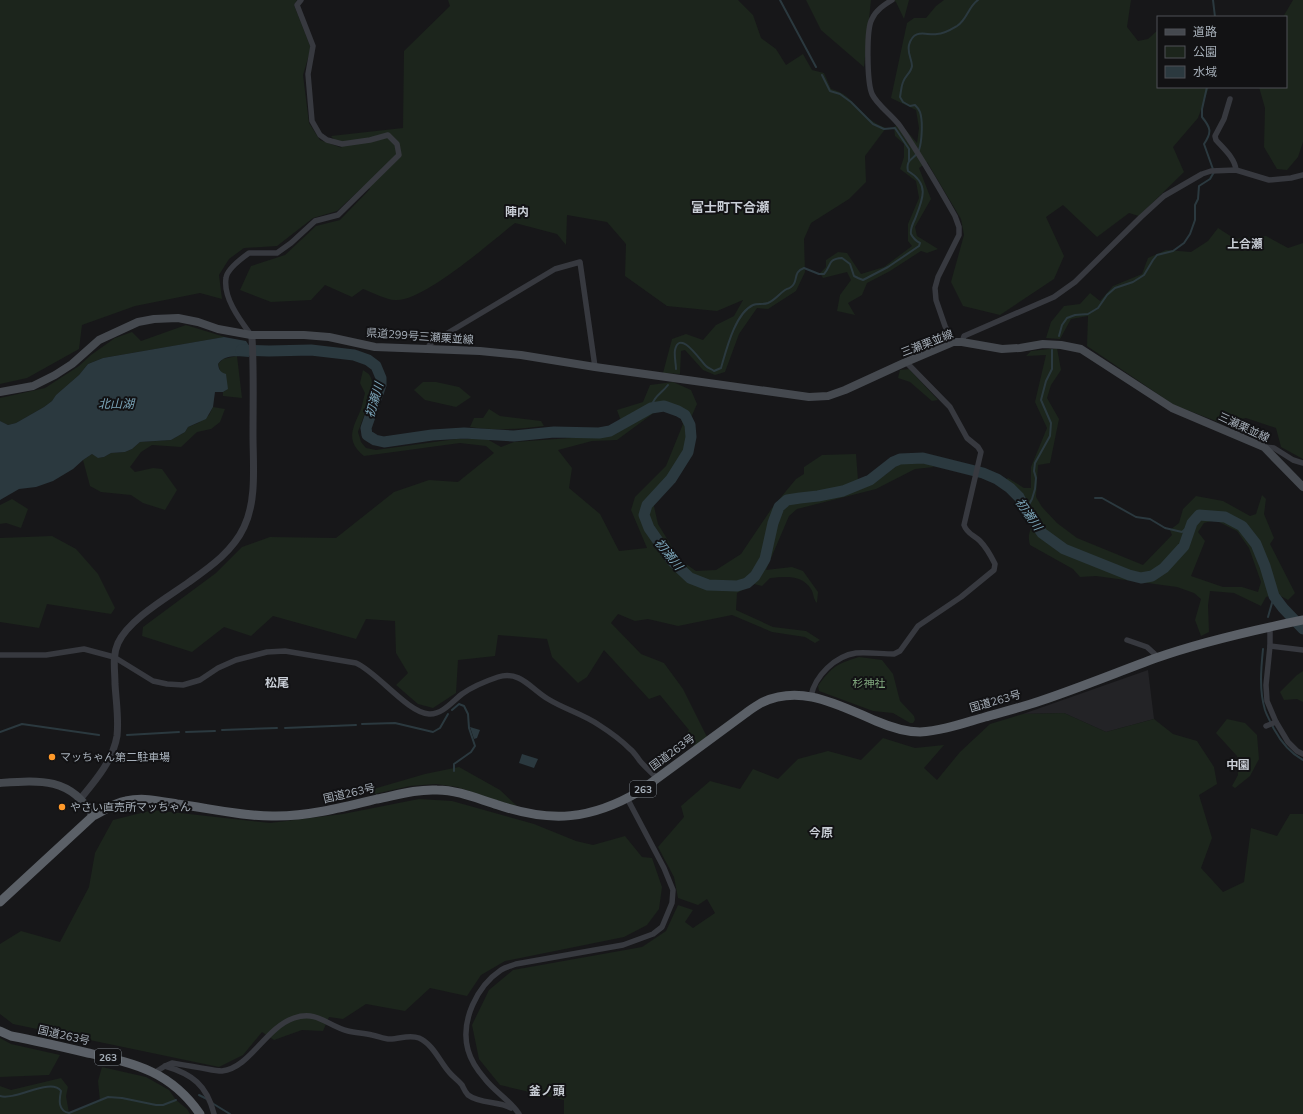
<svg xmlns="http://www.w3.org/2000/svg" width="1303" height="1114" viewBox="0 0 1303 1114" font-family="Mulish,'Noto Sans JP',sans-serif">
<style>
.built{fill:#232326}
.green{fill:#1c251c;fill-rule:evenodd}
.water{fill:#2b393f}
.lines{fill:none;stroke-linecap:round;stroke-linejoin:round}
.stream{stroke:#2b393f;stroke-width:2}
.river{stroke:#2b393f;stroke-width:11}
.minor{stroke:#37393f;stroke-width:5.5}
.tertiary{stroke:#37393f;stroke-width:7}
.secondary{stroke:#45494f;stroke-width:8}
.trunk{stroke:#5b6067;stroke-width:9}
.poi-dot{fill:#ff9929;stroke:#121214;stroke-width:1.5}
.labels{text-anchor:middle;dominant-baseline:central;stroke-width:4;stroke-linejoin:round;paint-order:stroke}
.shield{fill:#121214;stroke:#7a8188;stroke-width:1}
.shield-label{font-size:10px;font-weight:bold;fill:#a7b0ba}
.street-label{font-size:11px;fill:#a7b0ba;stroke:#121214}
.park-label{font-size:11px;fill:#80a77d;stroke:#121214}
.poi-label{font-size:11px;fill:#a7b0ba;stroke:#121214;text-anchor:start}
.neighbourhood-label{font-size:12px;font-weight:bold;fill:#c9ced6;stroke:#121214}
.water-label{font-size:12px;font-style:italic;fill:#7ba5b9;stroke:#121214}
.quarter-label{font-size:13px;font-weight:bold;fill:#c9ced6;stroke:#121214}
</style>
<rect width="100%" height="100%" fill="#171719"/>
<polygon class="built" points="1148,670 1154,719 1106,732 1064,713 1023,714"/>
<g class="green">
<path d="M0,0H297L294,5L311,48L303,75L309,123L320,140L342,148L331,136L403,128L404,51L450,6L448,0H738L753,15L761,38L776,49L786,65L803,54L812,70L824,73L831,89C852,94 858,112 874,122C878,125 882,126 886,128L865,156L866,182L849,199L811,223L804,239L805,272L796,291L768,309L757,308L739,334L725,372L715,375L703,370L685,350L681,351L680,374L663,373L672,339L686,334L703,340L716,325L734,316L743,300L717,311L667,306L625,276L626,244L607,222L567,215L566,245L557,234L515,223C492,241 422,303 395,300C387,300 371,292 363,289L352,297L325,285L311,300L271,302L240,290L251,266L285,255L316,226L340,220L370,189L365,185L337,211L313,218L277,246L244,248L229,259L219,275L222,299L200,293L135,306L82,325L79,349L27,378L0,384Z"/>
<polygon points="806,0 871,0 864,67 821,30"/>
<polygon points="893,0 909,0 904,19 896,2"/>
<polygon points="944,0 1131,0 1127,27 1138,41 1148,39 1158,30 1158,87 1209,87 1198,118 1173,147 1184,172 1139,216 1129,213 1097,237 1063,205 1046,217 1064,256 1054,279 1000,315 963,306 951,282 964,235 961,219 927,162 919,168 931,199 915,227 917,236 938,249 927,253 921,251 890,271 867,283 862,295 848,303 855,315 837,311 840,295 851,280 847,272 823,278 820,273 826,267 826,260 838,252 847,253 861,274 884,267 912,246 908,241 908,224 919,198 916,181 900,169 904,157 904,144 895,136 894,127 900,123 917,143 919,128 916,110 891,98 907,23 914,18 926,18 936,6"/>
<polygon points="1293,0 1303,0 1303,142 1298,157 1287,170 1277,169 1264,147 1265,108 1259,87 1286,87 1286,17 1283,17"/>
<polygon points="1218,228 1235,239 1266,236 1288,248 1303,243 1303,459 1281,447 1276,428 1246,418 1221,423 1174,405 1087,346 1088,316 1071,319 1060,339 1046,338 1051,322 1064,306 1080,304 1090,293 1100,301 1113,286 1142,274 1148,258 1166,250 1191,252 1208,241"/>
<polygon points="186,325 225,337 103,358 88,364 79,375 56,395 52,401 44,407 16,423 8,425 0,421 0,398 45,388 79,366 91,355 115,338 132,332 141,341"/>
<path d="M1057,348L1061,370L1051,385L1047,398L1059,419L1050,463L1038,465L1036,497L1042,507L1057,523L1077,538L1143,565L1172,535L1170,530L1179,523L1183,509L1196,496L1223,501L1250,516L1256,514L1262,495L1266,499L1264,514L1274,538L1270,544L1295,593L1288,600L1277,594L1266,597L1261,606L1234,593L1210,591L1208,605L1209,632L1201,636L1195,620L1201,599L1194,593L1177,587L1096,576L1080,577L1073,569L1030,545C1027,534 1030,529 1037,520L1031,510L1026,498L1006,480L1008,478L1024,488H1031V467L1047,428L1035,402L1046,355L1026,356L1031,351ZM1215,520L1237,531L1249,548L1261,582L1258,592L1242,587H1223L1191,576L1205,541L1198,532L1204,523Z"/>
<polygon points="237,356 242,398 223,396 223,392 226,390 218,364 223,359"/>
<polygon points="909,369 938,400 932,401 910,382 898,378 900,370"/>
<path d="M363,370C365,372 369,373 370,376C377,386 362,421 358,432L361,442L366,448L376,450L456,439H487L501,447L514,442L613,435L623,427L617,410L643,402L650,385L673,382L691,390L697,404L690,420L687,458L665,489L653,502L658,524L680,560L696,571L716,570L741,554L772,508L796,479L804,474V467L822,455L856,454L858,480L862,486L885,475L902,462L923,461L934,467L915,469L876,489L797,509L789,516L766,570L792,567L803,571L818,592L817,603C813,599 814,594 811,589C801,574 785,577 770,578L762,586L754,584L737,593L736,610L773,627L806,631L820,640L815,643L805,637L772,632L732,615L678,626L648,619L635,621L618,614L611,623L641,654L664,663L683,689L707,737L694,746L684,737L689,730L660,695L649,699L604,650L587,677L578,683L552,657L547,639L498,635L495,656L458,660L456,693L433,708L418,704L396,685L408,673L396,653L395,621L366,619L356,639L273,616L251,636L224,627L192,652L142,636L143,627L216,573L242,547L270,537L336,538L394,492L429,480L458,482L494,453L486,446L460,443L364,456C347,442 351,431 359,414C362,408 363,400 365,393L360,383ZM667,411L680,417L683,424L666,466L635,497L631,510L647,548L619,551L600,514L569,488L572,468L558,450L592,441L617,440L655,412Z"/>
<polygon points="423,382 436,382 459,387 471,397 456,407 425,400 414,390"/>
<polygon points="213,407 225,409 220,422 211,429 197,432 181,447 152,445 141,452 130,467 135,472 153,468 162,469 177,490 165,510 143,503 131,495 101,492 90,486 83,460 92,454 99,458 104,457 111,453 125,452 132,449 140,442 171,440 185,432 188,427 198,423 209,415"/>
<path d="M489,409L500,416L541,421L544,426C519,429 495,431 470,427L474,418H483Z"/>
<polygon points="12,499 28,509 21,528 6,523 0,524 0,505"/>
<polygon points="52,536 76,549 98,574 115,608 111,614 47,604 39,628 0,622 0,538"/>
<path d="M859,657L882,660L893,674L900,701L914,716L915,720L913,723H910L893,713L873,711L819,691L818,686C832,667 836,664 859,657Z"/>
<polygon points="1303,671 1303,702 1297,699 1284,700 1280,692 1297,675"/>
<polygon points="1064,713 1106,732 1154,719 1173,734 1197,741 1214,767 1217,784 1199,795 1212,838 1201,868 1223,892 1244,882 1251,828 1277,836 1290,814 1303,814 1303,1114 564,1114 564,1100 500,1085 479,1059 472,1025 489,990 513,970 642,947 666,931 678,905 693,910 685,922 693,928 715,913 707,899 698,905 678,898 674,877 658,847 684,817 681,806 710,781 740,789 753,769 778,779 798,759 828,751 861,760 883,738 915,748 944,745 924,768 937,780 960,752 990,724 1023,714"/>
<polygon points="1227,719 1245,723 1257,735 1259,759 1250,776 1235,788 1232,786 1238,775 1237,756 1216,733"/>
<polygon points="459,767 500,790 518,807 457,787 436,784 410,786 370,795 370,790 425,774"/>
<polygon points="419,799 452,801 534,824 576,841 593,845 625,836 642,857 652,858 662,887 659,909 647,925 624,937 505,961 481,975 467,996 430,988 405,1011 366,1004 343,1019 329,1017 323,1031 302,1030 274,1040 262,1032 243,1055 219,1067 13,1024 0,1014 0,944 21,931 60,942 89,887 95,853 113,820 153,810 270,823 343,814"/>
<polygon points="0,1038 11,1044 60,1055 49,1075 0,1077"/>
<polygon points="102,1067 146,1077 169,1090 176,1100 187,1109 190,1114 0,1114 0,1086 11,1090 61,1078 68,1087 66,1096 69,1113 100,1101 98,1081"/>
</g>
<g class="water">
<path d="M224,337L246,341L248,344L249,357C239,356 224,354 218,364C219,370 220,372 226,374L228,389L223,392H215L213,407L206,419L188,427L185,432L171,440L140,442L132,449L125,452L111,453L104,457L98,458L92,454L83,460L73,469L53,481L36,487L19,489L0,500V421L8,425L16,423L44,407L52,401L56,395L79,375L88,364L103,358Z"/>
<polygon points="470,727 480,730 477,738 474,739"/>
<polygon points="522,754 538,759 534,768 519,763"/>
</g>
<g class="lines">
<g class="stream">
<polyline points="780,0 816,67"/>
<polyline points="1213,0 1215,17"/>
<polyline points="822,75 830,91 840,94 851,102 873,124 884,129 895,128 909,149 909,161"/>
<path d="M1059,336L1062,325L1067,318L1075,315L1088,314L1098,308L1107,295L1115,288L1133,282L1144,275L1153,260L1157,255L1173,251L1184,243L1190,234L1195,220V205L1198,199L1199,186L1210,179L1214,172L1204,144C1212,132 1211,128 1202,117V109L1207,87"/>
<path d="M676,369C676,364 674,356 675,350C680,328 701,362 706,366C708,368 711,369 714,371L721,368C726,351 735,313 753,305C757,303 763,305 768,303C775,300 779,294 785,290C790,287 787,290 791,287C799,282 792,272 804,268L819,274H824C832,265 827,259 842,258L850,264L854,276L858,278L863,280L888,267L919,246L920,243C916,241 913,238 911,234C910,229 913,223 915,219C923,199 930,184 908,171C905,158 916,159 919,150C922,141 923,121 920,112C919,109 917,107 915,105L910,106L903,102L900,97C901,92 901,87 903,82C905,76 911,73 912,66C912,59 907,53 909,45C914,27 927,36 937,34C944,34 952,29 957,26C967,20 968,7 978,0"/>
<path d="M651,408C653,397 662,393 668,385"/>
<polyline points="1095,498 1102,498 1136,517 1150,519 1165,528 1182,532 1192,523"/>
<polyline points="1026,510 1032,499 1035,489 1036,478 1034,471 1035,463 1050,436 1051,423 1041,400 1046,381 1052,369 1052,350"/>
<polyline points="1268,617 1274,596"/>
<path d="M1263,649C1261,669 1259,690 1265,710C1267,716 1271,723 1274,729C1281,742 1290,753 1303,760"/>
<polyline points="452,710 459,704 464,706 468,714 469,728 475,746 471,752 454,764 454,771"/>
<polyline points="362,724 395,723 433,732 440,728 448,714"/>
<polyline points="285,728 356,725"/>
<polyline points="222,730 277,728"/>
<polyline points="0,732 22,724 99,735"/>
<polyline points="186,732 215,731"/>
<polyline points="127,735 179,732"/>
<polyline points="199,1095 207,1099"/>
<path d="M0,1096C15,1101 51,1077 61,1091C59,1100 58,1111 69,1113L108,1097L122,1098L156,1105H163L176,1100"/>
<polyline points="212,1103 230,1114"/>
</g>
<polyline class="river" points="241,350 269,351 311,350 354,355 368,360 376,366 381,378 381,385 366,428 367,435 375,440 384,442 432,435 464,433 514,436 554,432 599,433 610,431 651,408 664,406 678,411 685,415 690,425 691,437 688,452 671,479 647,505 644,515 649,528 672,561 690,578 708,585 737,586 747,583 755,576 765,559 773,523 779,507 787,500 800,498 818,496 843,491 870,480 893,462 900,459 923,458 983,473 997,479 1010,488 1019,497 1026,510 1042,533 1064,549 1129,575 1141,578 1152,576 1164,568 1184,546 1192,523 1199,515 1225,517 1242,526 1256,544 1265,566 1274,596 1283,608 1303,629"/>
<g class="minor">
<path d="M892,0C884,5 876,10 872,19C866,29 867,82 872,94C877,105 892,115 900,126C920,155 938,186 955,216L959,227V235L938,277L935,288L936,300L945,326L953,342"/>
<path d="M1230,99L1224,119L1215,136L1216,140C1223,148 1235,158 1236,170"/>
<path d="M251,335C240,320 223,298 226,278C227,269 242,258 249,253H277L291,243L315,221L338,215L399,155L397,144L388,135L370,140L342,144L327,140L320,135L312,121L308,74L313,46L297,5L301,0"/>
<polyline points="962,342 964,336 1054,297 1075,282 1141,217 1164,196 1202,174 1211,171 1236,170 1269,180 1291,178 1303,175"/>
<polyline points="426,350 431,343 555,269 580,262 595,367"/>
<polyline points="1264,447 1274,448 1293,460 1303,463"/>
<polyline points="1270,627 1270,646 1266,685 1267,701 1276,722 1288,742 1297,751 1303,754"/>
<polyline points="1127,640 1147,647 1158,657"/>
<polyline points="1270,646 1303,650"/>
<path d="M0,655H46L84,649L114,657L153,681L167,684L183,685L200,680L218,668L236,660L267,652L285,651L356,663C377,672 408,713 429,714C442,715 453,701 462,694C472,687 486,681 498,677C520,670 531,689 548,699C564,709 583,714 599,725C610,732 621,740 630,749C634,752 637,757 640,761C645,767 651,772 657,778"/>
<path d="M811,696C815,676 835,656 856,653C869,652 882,654 894,654L900,651L918,626L961,597L994,570L995,564C991,556 986,547 980,541C974,535 967,534 964,525L981,452L978,447L967,438L950,407L906,362"/>
<polyline points="1266,726 1276,722"/>
<path d="M165,1066C192,1074 207,1085 214,1114"/>
<path d="M154,1073L165,1066L172,1063C184,1065 196,1067 207,1069C212,1070 218,1071 222,1071C250,1068 265,1028 294,1018C318,1010 327,1026 348,1031C356,1033 364,1033 372,1035C378,1036 384,1039 390,1039C400,1039 409,1034 419,1038C433,1044 440,1062 449,1072C453,1077 458,1080 462,1085C464,1089 465,1092 468,1095C480,1104 498,1101 511,1108"/>
<path d="M519,1114C511,1101 495,1092 485,1079C478,1071 471,1061 468,1050C460,1021 477,986 501,970C505,967 511,966 516,964L623,945L653,934L662,927L672,903L673,890L664,868L627,798"/>
</g>
<path class="tertiary" d="M81,798C96,780 113,760 117,736C119,719 116,701 115,684C115,670 112,656 118,643C129,619 168,597 189,582C210,567 233,551 244,527C257,500 253,464 253,435C253,402 254,370 252,338L251,335"/>
<g class="secondary">
<polyline points="0,392 33,386 55,375 72,364 99,340 138,322 154,319 178,318 198,322 218,329 251,335 304,335 329,337 375,347 480,351 521,355 595,367 809,397 828,396 845,390 906,362 953,342 962,342 1002,349 1020,348 1043,344 1061,345 1081,349 1172,408 1264,447 1303,487"/>
<path d="M0,783C39,780 71,777 93,816"/>
</g>
<g class="trunk">
<path d="M0,902L93,816C103,811 114,803 126,801C143,797 160,801 177,804C208,808 245,817 276,816C310,816 344,807 377,799C397,795 416,789 437,790C458,790 478,799 498,805C551,823 591,820 640,791L746,713C751,709 756,706 761,703C801,683 840,706 876,721C890,727 904,732 920,732C942,731 964,723 985,717C1003,712 1022,707 1040,701C1079,688 1118,672 1156,658C1204,641 1254,630 1303,620"/>
<path d="M0,1031L11,1036C37,1041 63,1047 88,1053C136,1064 170,1071 200,1114"/>
</g>
</g>
<g class="poi-dot">
<circle cx="52" cy="757" r="4"/>
<circle cx="62" cy="807" r="4"/>
</g>
<g class="labels">
<g class="shield">
<rect x="630" y="781" width="26" height="16" rx="3"/>
<rect x="95" y="1049" width="26" height="16" rx="3"/>
</g>
<g class="shield-label">
<text x="643" y="789">263</text>
<text x="108" y="1057">263</text>
</g>
<g class="street-label">
<text transform="translate(420 336) rotate(4)">県道299号三瀬栗並線</text>
<text transform="translate(927 343) rotate(-21)">三瀬栗並線</text>
<text transform="translate(1244 427) rotate(25)">三瀬栗並線</text>
<text transform="translate(995 701) rotate(-16)">国道263号</text>
<text transform="translate(672 752) rotate(-36)">国道263号</text>
<text transform="translate(349 793) rotate(-13)">国道263号</text>
<text transform="translate(64 1035) rotate(13)">国道263号</text>
</g>
<g class="park-label">
<text x="869" y="683">杉神社</text>
</g>
<g class="poi-label">
<text x="60" y="757">マッちゃん第二駐車場</text>
<text x="70" y="807">やさい直売所マッちゃん</text>
</g>
<g class="neighbourhood-label">
<text x="517" y="211">陣内</text>
<text x="1245" y="243">上合瀬</text>
<text x="277" y="682">松尾</text>
<text x="1238" y="764">中園</text>
<text x="821" y="832">今原</text>
<text x="547" y="1090">釜ノ頭</text>
</g>
<g class="water-label">
<text transform="translate(374 400) rotate(-74)">初瀬川</text>
<text x="116" y="403">北山湖</text>
<text transform="translate(1029 514) rotate(55)">初瀬川</text>
<text transform="translate(669 554) rotate(51)">初瀬川</text>
</g>
<g class="quarter-label">
<text x="730" y="207">富士町下合瀬</text>
</g>
</g>
<rect x="1157" y="16" width="130" height="72" fill="#121214" stroke="#4e5156"/>
<rect x="1165" y="29" width="20" height="6" fill="#45494f" stroke="#4e5156"/>
<text x="1193" y="36" font-size="12" fill="#a7b0ba">道路</text>
<rect x="1165" y="46" width="20" height="12" fill="#1c251c" stroke="#4e5156"/>
<text x="1193" y="56" font-size="12" fill="#a7b0ba">公園</text>
<rect x="1165" y="66" width="20" height="12" fill="#2b393f" stroke="#4e5156"/>
<text x="1193" y="76" font-size="12" fill="#a7b0ba">水域</text>
</svg>
